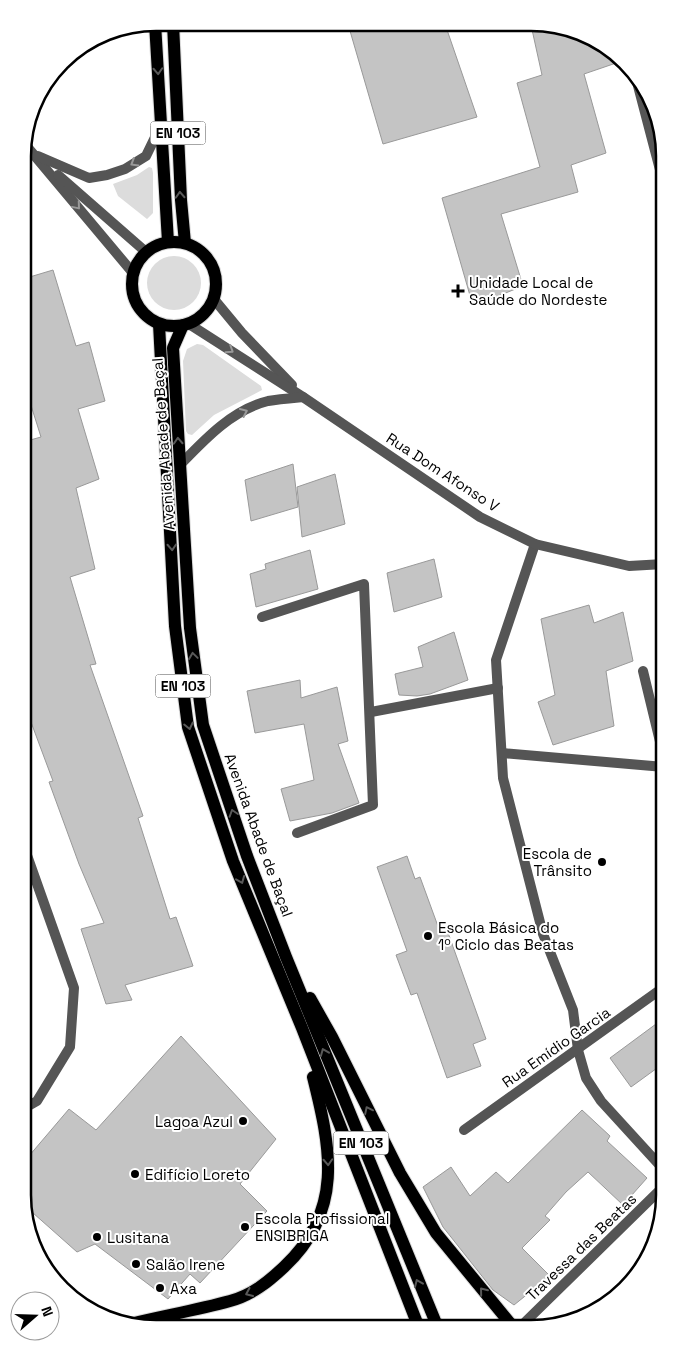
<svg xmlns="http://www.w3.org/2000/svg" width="687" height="1351" viewBox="0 0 687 1351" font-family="'Space Grotesk',sans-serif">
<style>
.green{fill:#dcdcdc}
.building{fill:#c4c4c4;stroke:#999}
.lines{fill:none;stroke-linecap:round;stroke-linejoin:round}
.primary-casing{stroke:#dbdbdb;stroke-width:14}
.service{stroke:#555;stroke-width:10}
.minor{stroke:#555;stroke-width:10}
.tertiary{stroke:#555;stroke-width:10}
.primary{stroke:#000;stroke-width:12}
.oneway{stroke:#595959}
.oneway2{stroke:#999}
.poi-dot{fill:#000;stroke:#fff;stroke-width:2}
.labels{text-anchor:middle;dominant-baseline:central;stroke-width:4;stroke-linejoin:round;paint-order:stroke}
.shield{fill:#fff;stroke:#4c4c4c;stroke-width:1}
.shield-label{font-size:14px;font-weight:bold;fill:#000}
.poi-label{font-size:15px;fill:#000;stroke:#fff;text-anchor:start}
.street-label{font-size:15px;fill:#000;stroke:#fff}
.rim{fill:none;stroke:#000;stroke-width:2.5}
</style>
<rect width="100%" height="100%" fill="#fff"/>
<g class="green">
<polygon points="149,167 152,168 153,173 153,213 147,219 118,196 113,184 137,175"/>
<circle cx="174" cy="283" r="27"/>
<polygon points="197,344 203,345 261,386 262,390 214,415 192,435 188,434 186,431 183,361 187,349"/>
</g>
<g class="building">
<polygon points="348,24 445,24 477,117 383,144"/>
<polygon points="531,25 557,25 619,56 622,61 584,74 606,153 571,165 578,192 501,214 523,286 473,306 442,198 540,167 517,83 542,75"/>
<polygon points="53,270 76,346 89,342 105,401 78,409 99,479 76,488 95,569 70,577 96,664 90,665 143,816 138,818 170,919 176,917 193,966 125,985 132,1000 106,1004 81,929 104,923 79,864 49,782 53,781 25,706 31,704 23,679 23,472 31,471 23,442 41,437 23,380 23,279"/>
<polygon points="293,464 298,507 251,521 245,480"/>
<polygon points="335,474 345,524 302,537 297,487"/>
<polygon points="310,550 318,589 256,607 250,574 266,569 265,564"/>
<polygon points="434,559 442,597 394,612 387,573"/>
<polygon points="589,605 594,623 623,612 633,661 606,671 614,726 553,745 538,702 555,695 541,619"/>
<polygon points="454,632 468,680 430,694 417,696 399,695 395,674 423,667 418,647"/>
<polygon points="300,680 301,698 337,687 348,741 338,744 359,803 332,813 290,821 281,789 314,780 304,724 255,733 247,691"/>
<polygon points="407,856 415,879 420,877 439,929 446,927 486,1039 473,1044 481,1066 447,1078 417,993 411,995 396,955 407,951 377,867"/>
<polygon points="656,1024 664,1036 664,1063 631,1087 610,1058"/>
<polygon points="181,1036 276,1139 240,1184 267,1211 200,1283 190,1274 168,1299 95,1244 77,1252 24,1205 23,1163 69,1109 96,1130"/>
<polygon points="582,1110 610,1136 607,1141 647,1178 623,1205 588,1172 566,1192 545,1216 550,1220 522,1248 550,1276 514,1305 493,1290 443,1227 423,1187 451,1167 470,1196 496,1172 508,1183"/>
</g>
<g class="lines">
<g class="primary-casing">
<g id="primary">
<polyline points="155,23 168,242"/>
<polyline points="173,23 181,200 185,243"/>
<circle cx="174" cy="284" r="42"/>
<polyline points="159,324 175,626 188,727 233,861 302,1028 419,1328"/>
<polyline points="183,325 173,348 190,628 203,725 247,856 286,957 438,1328"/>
<polyline points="310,998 332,1037 400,1173 436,1233 514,1328"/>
<path d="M130,1324C163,1316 197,1310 230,1301C252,1295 268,1282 284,1267C344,1211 331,1149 313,1077"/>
</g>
</g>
<polyline class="service" points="637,82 664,185"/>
<g class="minor">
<polyline points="535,544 496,660 503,778 543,934 573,1010 578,1050 586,1078 601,1101 664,1170"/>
<polyline points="262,617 364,584 373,805 297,833"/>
<polyline points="643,671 664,758"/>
<polyline points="371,712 498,688"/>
<polyline points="502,753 664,767"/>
<polyline points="23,1109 37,1101 70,1047 74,988 23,844"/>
<polyline points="464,1130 664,987"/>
<polyline points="519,1328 664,1186"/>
</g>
<g class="tertiary">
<polyline points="24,143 133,273"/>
<polyline points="38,156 89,178 107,175 125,169 146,156 161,125"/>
<polyline points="58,175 146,252"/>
<polyline points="213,298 242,333 292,385"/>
<polyline points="189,324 303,397 480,517 535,544 629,566 664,564"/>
<path d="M180,465C205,439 232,410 268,401C279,399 292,398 303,397"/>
</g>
<use href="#primary" class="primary"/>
</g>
<defs><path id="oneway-chevron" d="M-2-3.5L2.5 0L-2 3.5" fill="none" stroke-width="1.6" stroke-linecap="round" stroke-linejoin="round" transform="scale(1.25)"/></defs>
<g class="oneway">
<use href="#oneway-chevron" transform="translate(158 71) rotate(87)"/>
<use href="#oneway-chevron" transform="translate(180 195) rotate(-93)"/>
<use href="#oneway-chevron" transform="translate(178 441) rotate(-93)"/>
<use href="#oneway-chevron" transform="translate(172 547) rotate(87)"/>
<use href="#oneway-chevron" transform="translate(193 656) rotate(-98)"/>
<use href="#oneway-chevron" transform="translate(189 726) rotate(77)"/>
<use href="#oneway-chevron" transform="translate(233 813) rotate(-108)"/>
<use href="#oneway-chevron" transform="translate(241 880) rotate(68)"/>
<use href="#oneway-chevron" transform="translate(324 1052) rotate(-112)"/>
<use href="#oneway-chevron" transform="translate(368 1110) rotate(-116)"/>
<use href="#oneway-chevron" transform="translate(328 1162) rotate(87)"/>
<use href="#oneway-chevron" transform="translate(418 1283) rotate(-113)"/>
<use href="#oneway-chevron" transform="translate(483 1291) rotate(-129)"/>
<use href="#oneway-chevron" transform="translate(249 1293) rotate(156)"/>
</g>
<g class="oneway2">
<use href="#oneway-chevron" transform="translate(134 163) rotate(149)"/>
<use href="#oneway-chevron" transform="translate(77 206) rotate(50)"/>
<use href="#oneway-chevron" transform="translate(230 350) rotate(33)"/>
<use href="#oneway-chevron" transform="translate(244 412) rotate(-25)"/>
</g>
<g class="poi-dot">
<path d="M455.5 283.5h5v5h5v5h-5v5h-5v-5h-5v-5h5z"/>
<circle cx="602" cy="862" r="5"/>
<circle cx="428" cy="936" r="5"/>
<circle cx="243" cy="1121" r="5"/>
<circle cx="135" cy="1174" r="5"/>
<circle cx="245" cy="1227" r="5"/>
<circle cx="97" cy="1237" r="5"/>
<circle cx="136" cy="1264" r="5"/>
<circle cx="160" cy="1288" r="5"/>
</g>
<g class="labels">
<g class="shield">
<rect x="150.5" y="121.5" width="55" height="23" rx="4"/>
<rect x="155.5" y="674.5" width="55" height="23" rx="4"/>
<rect x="333.5" y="1131.5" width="55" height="23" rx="4"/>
</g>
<g class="shield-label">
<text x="178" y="133">EN 103</text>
<text x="183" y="686">EN 103</text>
<text x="361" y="1143">EN 103</text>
</g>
<g class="poi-label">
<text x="469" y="282">Unidade Local de<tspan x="469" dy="17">Saúde do Nordeste</tspan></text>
<text x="592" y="853" text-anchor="end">Escola de<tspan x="592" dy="17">Trânsito</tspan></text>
<text x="438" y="927">Escola Básica do<tspan x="438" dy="17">1º Ciclo das Beatas</tspan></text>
<text x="233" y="1121" text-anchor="end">Lagoa Azul</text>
<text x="145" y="1174">Edifício Loreto</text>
<text x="255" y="1218">Escola Profissional<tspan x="255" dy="17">ENSIBRIGA</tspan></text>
<text x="107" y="1237">Lusitana</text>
<text x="146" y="1264">Salão Irene</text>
<text x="170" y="1288">Axa</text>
</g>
<g class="street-label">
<text transform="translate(163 444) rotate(-94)">Avenida Abade de Baçal</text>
<text transform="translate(443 472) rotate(33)">Rua Dom Afonso V</text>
<text transform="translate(259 835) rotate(70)">Avenida Abade de Baçal</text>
<text transform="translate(556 1047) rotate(-35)">Rua Emídio Garcia</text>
<text transform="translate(581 1247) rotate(-44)">Travessa das Beatas</text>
</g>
</g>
<path d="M0 0H687V1351H0ZM156 31H531A125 125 0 0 1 656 156V1195A125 125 0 0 1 531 1320H156A125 125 0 0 1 31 1195V156A125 125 0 0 1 156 31Z" fill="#fff" fill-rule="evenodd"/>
<path class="rim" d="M156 31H531A125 125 0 0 1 656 156V1195A125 125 0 0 1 531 1320H156A125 125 0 0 1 31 1195V156A125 125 0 0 1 156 31Z"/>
<g transform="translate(35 1316) rotate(70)"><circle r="24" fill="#ffffff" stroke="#999999"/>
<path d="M0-4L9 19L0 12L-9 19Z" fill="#000000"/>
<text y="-8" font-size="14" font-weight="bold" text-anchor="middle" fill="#000000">N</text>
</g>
</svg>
